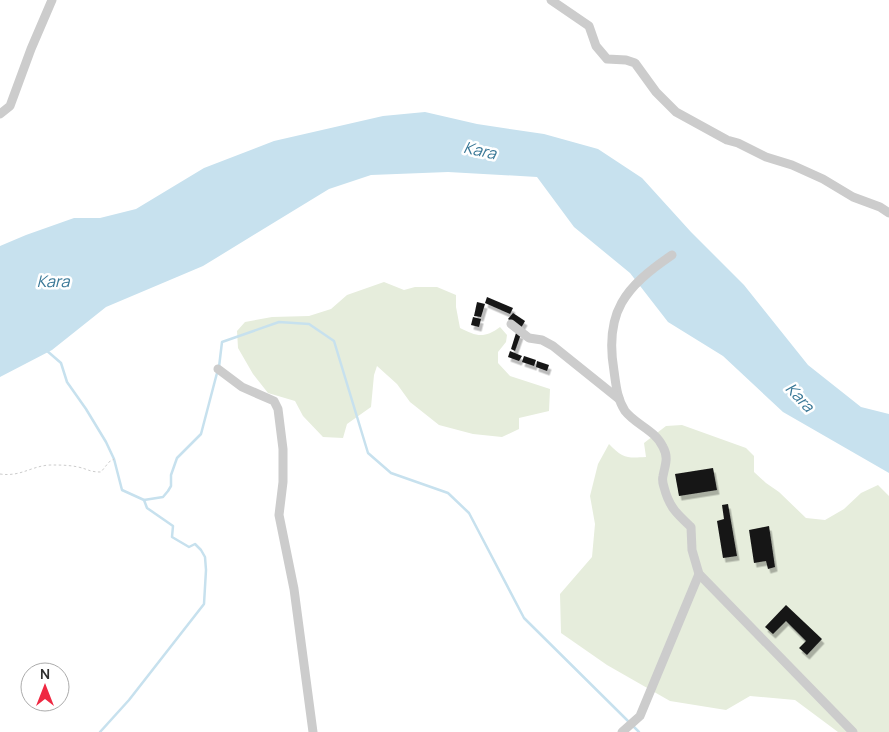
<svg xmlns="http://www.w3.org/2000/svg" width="889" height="732" viewBox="0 0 889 732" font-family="Manrope,sans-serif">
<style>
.green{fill:#e6eddc}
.water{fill:#c7e1ee}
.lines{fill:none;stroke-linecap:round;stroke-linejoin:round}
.stream{stroke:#c7e1ee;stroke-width:2.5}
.building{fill:#161616;filter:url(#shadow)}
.path{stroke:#ccc;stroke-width:1;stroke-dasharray:2.5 2.5;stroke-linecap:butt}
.street{stroke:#ccc;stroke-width:9}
.labels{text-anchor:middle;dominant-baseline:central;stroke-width:5;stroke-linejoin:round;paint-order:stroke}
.water-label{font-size:16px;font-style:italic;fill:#387796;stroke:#fff}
</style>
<defs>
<filter id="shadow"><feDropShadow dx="2.5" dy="4.5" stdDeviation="0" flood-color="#0004"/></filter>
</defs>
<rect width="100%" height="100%" fill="#fff"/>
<g class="green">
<path d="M384,282L404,290L415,287H437L456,295V307L460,328C476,336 484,339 500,327L507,335L506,342L498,352V363L510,376L550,389L549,411L519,418V429L502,437L473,434L439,425L410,402L397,384L377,366L374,375L371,407L347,424L343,438L323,437L303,416L295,401L268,393L253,374L238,348L237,331L245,322L272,317L309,316L331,309L347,295Z"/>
<path d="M682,425L746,448L754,456V472L766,483L779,492L806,518L825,520L844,509L861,493L878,485L889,496V732H838L795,700L750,696L726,710L670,701L607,665L561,633L560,594L592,557L595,524L590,496L598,464L609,444C623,459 628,458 646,457L644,443L666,426Z"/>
</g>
<polygon class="water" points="425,112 477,124 544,134 598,149 642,178 691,232 744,285 808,365 861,407 889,414 889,473 783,412 723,356 668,322 630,273 574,227 537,177 448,172 371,175 329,189 203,266 106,307 52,350 0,377 0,246 26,235 74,218 100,218 136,209 204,168 274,141 383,116"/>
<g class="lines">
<g class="stream">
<polyline points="46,350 61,363 67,382 86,409 106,442 114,459 122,490 144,500 163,497 168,491 171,486 171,475 177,458 201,434 217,373"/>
<polyline points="219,367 222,342 279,322 309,324 334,341 368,453 391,473 448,493 469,513 524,618 629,722"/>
<polyline points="633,726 639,732"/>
<polyline points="100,732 129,700 204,604 206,570 205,557 201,550 195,544 189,547 172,537 173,526 147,508 144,500"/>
</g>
</g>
<g class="building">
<polygon points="487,297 513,308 510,314 485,303"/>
<polygon points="477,302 485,304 481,317 474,316"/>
<polygon points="513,313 525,321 521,328 508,319"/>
<polygon points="473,317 481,319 479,327 471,325"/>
<polygon points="516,333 521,334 515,351 511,349"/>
<polygon points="510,351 522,356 519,361 508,357"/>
<polygon points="524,356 536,360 534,366 522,362"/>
<polygon points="537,361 549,365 547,371 536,367"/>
<polygon points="713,468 717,490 679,496 675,474"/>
<polygon points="728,504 737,556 723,558 717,521 724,519 722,505"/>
<polygon points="769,526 775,567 768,569 766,561 754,563 749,530"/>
<polygon points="786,605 822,639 807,655 799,648 806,641 786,621 773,634 765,627"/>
</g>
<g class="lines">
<path class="path" d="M0,474C21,477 31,466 50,465C59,465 69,465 78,467C88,469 89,472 101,472L109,462L114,459"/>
<g class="street">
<polyline points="551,0 589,26 596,46 607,59 626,60 635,63 656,92 676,112 727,140 738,143 766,157 792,165 823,179 853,197 880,207 889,213"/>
<polyline points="0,114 10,106 31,49 52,0"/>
<path d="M672,255C625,287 604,312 614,371C616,385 617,399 625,411C636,425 655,430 663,447C669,458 665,465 663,476C662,480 663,484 664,487C669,507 677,514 691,527L692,550L699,574L853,732"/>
<polyline points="511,324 529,338 542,340 553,346 619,399"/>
<polyline points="218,369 242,387 274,401 278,409 283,449 283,482 279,515 294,589 313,732"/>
<polyline points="622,732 640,716 699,574"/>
</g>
</g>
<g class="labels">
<g class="water-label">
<text transform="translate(480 150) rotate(12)">Kara</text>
<text x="53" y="281">Kara</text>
<text transform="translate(800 397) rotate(47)">Kara</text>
</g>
</g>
<g transform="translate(45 687)"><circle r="24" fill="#ffffff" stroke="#acacac"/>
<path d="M0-4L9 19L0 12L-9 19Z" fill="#ef2842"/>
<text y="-8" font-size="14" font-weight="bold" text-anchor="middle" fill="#2f2f2f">N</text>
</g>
</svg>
